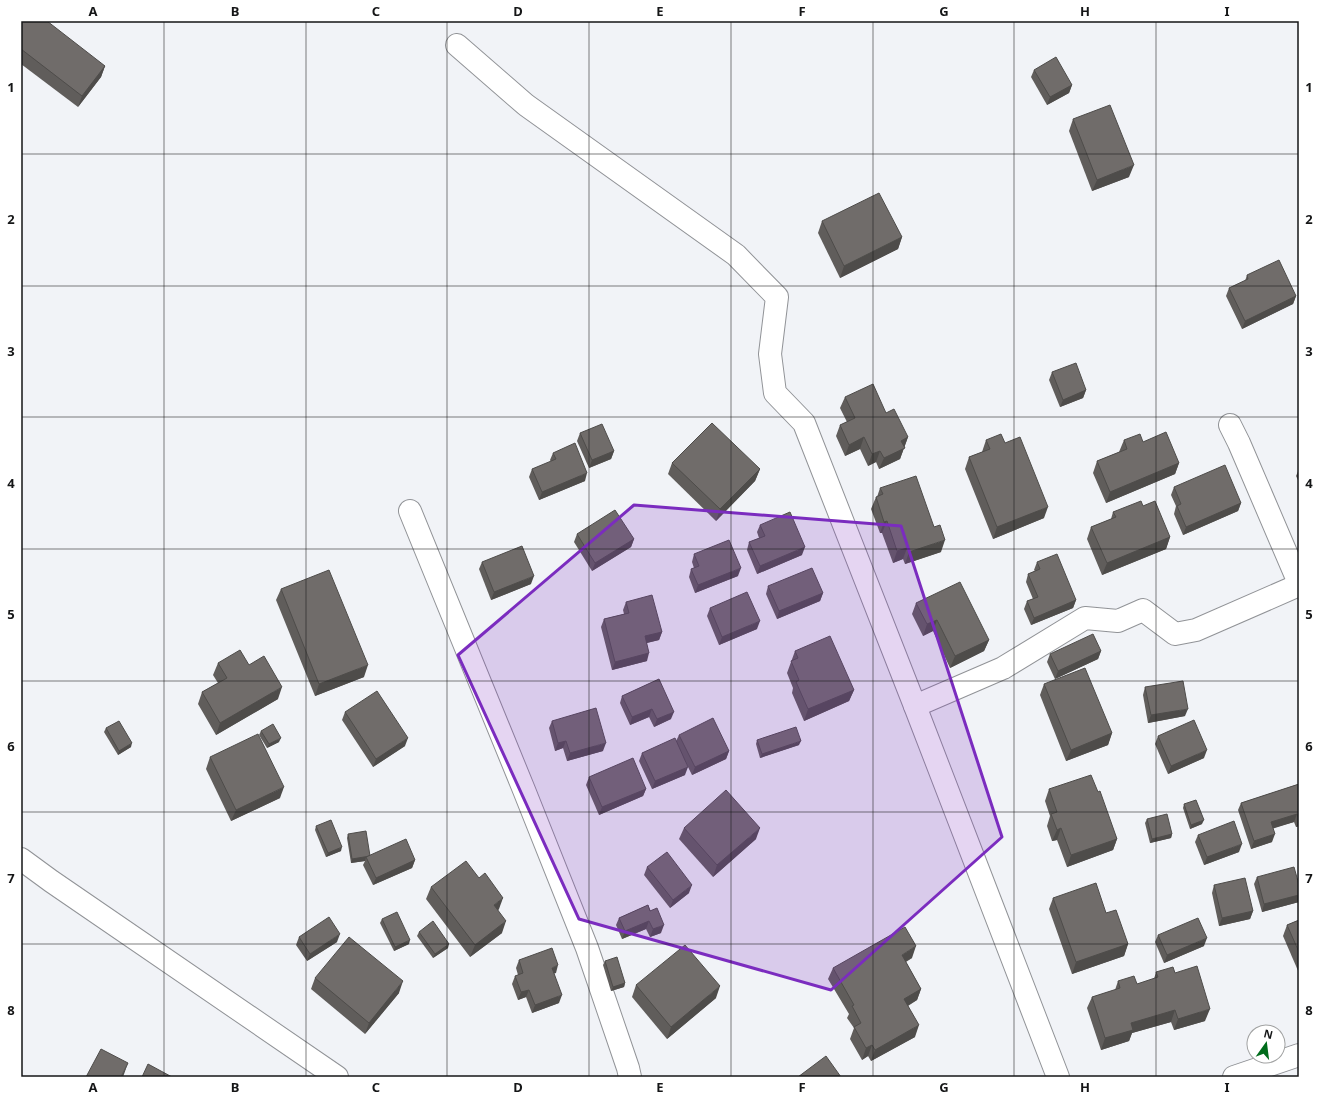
<svg xmlns="http://www.w3.org/2000/svg" width="1320" height="1098" viewBox="0 0 1320 1098" font-family="'Noto Sans',sans-serif">
<style>
.lines{fill:none;stroke-linecap:round;stroke-linejoin:round}
.street-casing{stroke:#919397;stroke-width:24}
.street{stroke:#fff;stroke-width:22}
.wall{fill:#605d5b}
.shaded-wall{fill:#4e4c4a}
.building{fill:#706c6a;stroke:#4e4c4a}
.marked{fill:#7b2cbf;fill-opacity:0.2;stroke:#7b2cbf;stroke-width:3;stroke-linejoin:round}
.grid{fill:none;stroke:#151617;stroke-width:1;stroke-opacity:0.55}
.neatline{fill:none;stroke:#151617;stroke-width:1.5}
.grid-label{font-size:13px;text-anchor:middle;font-weight:bold;fill:#151617}
</style>
<rect width="100%" height="100%" fill="#f1f3f7"/>
<g class="lines">
<g class="street-casing">
<g id="street">
<polyline points="457,45 526,105 736,255 777,297 770,354 775,393 804,423 915,706 1058,1077"/>
<polyline points="1230,425 1239,443 1299,583"/>
<polyline points="410,511 524,790 587,948 628,1068 630,1077"/>
<polyline points="915,706 1003,668 1085,618 1118,621 1143,610 1175,634 1196,630 1299,585"/>
<polyline points="21,859 51,881 337,1077"/>
<polyline points="1234,1077 1299,1055"/>
</g>
</g>
<use href="#street" class="street"/>
</g>
<g class="wall">
<polygon points="21,21 105,66 101,77 78,107 21,64"/>
<polygon points="1034,70 1072,85 1069,93 1047,105 1031,77"/>
<polygon points="1073,119 1129,177 1092,191 1069,131"/>
<polygon points="822,221 902,237 898,249 840,278 818,233"/>
<polygon points="1247,275 1296,296 1293,304 1242,329 1226,296 1229,288 1245,281"/>
<polygon points="1052,372 1086,390 1083,398 1060,407 1049,380"/>
<polygon points="845,397 886,413 908,437 900,459 879,469 876,462 868,466 860,449 845,456 836,436 840,425 847,422 840,408"/>
<polygon points="580,433 614,451 611,459 589,468 577,441"/>
<polygon points="986,440 1005,443 1044,518 993,539 965,469 969,457 982,452"/>
<polygon points="1124,440 1143,442 1179,463 1175,474 1106,503 1093,473 1097,461 1119,452"/>
<polygon points="553,453 585,481 539,500 529,477 532,469 551,462 550,460"/>
<polygon points="672,463 760,469 755,481 716,521 668,474"/>
<polygon points="1299,469 1299,482 1296,476"/>
<polygon points="1174,487 1241,503 1238,511 1183,535 1174,514 1176,506 1171,495"/>
<polygon points="880,488 941,552 905,564 903,559 893,563 882,533 880,533 871,509 876,497 877,497"/>
<polygon points="1143,506 1170,537 1166,549 1102,575 1087,539 1091,527 1111,519 1113,512"/>
<polygon points="760,525 802,555 757,574 747,550 749,542 759,538 757,532"/>
<polygon points="577,534 634,539 631,547 592,571 574,542"/>
<polygon points="694,554 738,576 695,593 689,577 691,569 694,568 692,562"/>
<polygon points="482,562 531,584 491,600 479,569"/>
<polygon points="1037,562 1076,600 1073,608 1031,625 1024,609 1027,601 1033,599 1026,582 1028,574 1035,571 1034,570"/>
<polygon points="768,586 823,593 820,601 777,619 766,594"/>
<polygon points="281,589 364,677 315,696 276,600"/>
<polygon points="626,602 662,632 659,640 647,643 647,661 612,670 601,627 604,619 624,614 623,610"/>
<polygon points="916,603 989,640 984,651 950,668 933,631 923,636 912,614"/>
<polygon points="710,608 757,629 719,645 707,616"/>
<polygon points="795,651 854,690 849,701 804,721 792,693 793,688 787,673"/>
<polygon points="1101,651 1098,659 1055,679 1047,662 1050,654"/>
<polygon points="218,663 249,665 278,699 216,735 198,704 202,692 218,683 213,675"/>
<polygon points="659,679 671,719 654,727 649,717 630,725 620,703 622,696"/>
<polygon points="1044,684 1112,733 1108,745 1066,761 1040,695"/>
<polygon points="1145,687 1185,716 1148,723 1143,695"/>
<polygon points="345,712 405,746 373,767 342,720"/>
<polygon points="552,721 603,751 567,761 563,748 555,751 549,728"/>
<polygon points="106,728 131,747 118,755 104,732"/>
<polygon points="261,731 279,742 267,748 259,735"/>
<polygon points="679,735 729,751 726,759 692,775 685,761 685,775 652,789 639,761 642,753 676,741"/>
<polygon points="1158,736 1204,758 1168,774 1155,744"/>
<polygon points="757,740 799,745 760,758 756,744"/>
<polygon points="210,757 280,798 231,821 206,769"/>
<polygon points="589,777 646,789 643,796 599,815 586,785"/>
<polygon points="1299,784 1299,826 1296,827 1294,822 1273,828 1272,842 1251,849 1238,810 1241,803"/>
<polygon points="1049,789 1098,792 1117,839 1113,850 1067,867 1057,840 1052,841 1047,826 1050,816 1045,801"/>
<polygon points="1184,804 1202,824 1190,829 1183,808"/>
<polygon points="1147,819 1172,834 1171,838 1150,843 1145,823"/>
<polygon points="316,826 341,851 326,857 315,830"/>
<polygon points="684,828 756,839 713,877 679,839"/>
<polygon points="348,834 370,856 415,860 412,868 373,885 363,865 365,861 351,863 347,838"/>
<polygon points="1198,835 1239,852 1204,865 1195,842"/>
<polygon points="647,867 689,893 670,908 644,875"/>
<polygon points="1257,877 1299,885 1299,902 1262,912 1254,884"/>
<polygon points="1214,885 1253,911 1250,919 1219,926 1212,893"/>
<polygon points="431,887 499,909 498,910 502,933 470,957 426,899"/>
<polygon points="1053,898 1106,913 1128,944 1124,956 1072,974 1049,909"/>
<polygon points="648,905 661,933 650,937 646,929 622,939 616,925 619,918"/>
<polygon points="382,919 409,944 394,951 380,923"/>
<polygon points="1299,920 1299,973 1283,936 1287,925"/>
<polygon points="419,932 448,948 433,958 417,936"/>
<polygon points="1158,935 1204,946 1164,963 1155,942"/>
<polygon points="299,937 337,942 307,961 296,945"/>
<polygon points="912,958 906,962 921,989 917,1000 908,1006 915,1037 871,1061 868,1056 862,1060 850,1039 854,1028 847,1018 849,1014 828,979 833,968"/>
<polygon points="519,960 556,973 554,973 559,1003 532,1013 526,997 518,1000 512,984 515,976 518,975 516,968"/>
<polygon points="605,961 625,983 624,987 611,991 603,965"/>
<polygon points="1156,972 1175,973 1205,1021 1174,1030 1171,1022 1132,1033 1129,1041 1101,1050 1087,1008 1092,997 1115,990 1118,981 1137,984 1154,979"/>
<polygon points="315,978 399,993 365,1034 311,989"/>
<polygon points="636,985 716,998 667,1039 632,997"/>
</g>
<g class="shaded-wall">
<polygon points="105,66 101,77 78,107 82,96"/>
<polygon points="1072,85 1069,93 1047,105 1050,97"/>
<polygon points="1134,165 1129,177 1092,191 1097,180"/>
<polygon points="902,237 898,249 840,278 844,266"/>
<polygon points="1296,296 1293,304 1242,329 1245,321"/>
<polygon points="1086,390 1083,398 1060,407 1063,400"/>
<polygon points="864,437 860,449 845,456 849,445"/>
<polygon points="908,437 900,459 879,469 884,458 901,441"/>
<polygon points="614,451 611,459 589,468 592,460"/>
<polygon points="880,451 876,462 868,466 872,454"/>
<polygon points="1179,463 1175,474 1106,503 1110,492"/>
<polygon points="760,469 755,481 716,521 720,509"/>
<polygon points="587,473 585,481 539,500 542,492"/>
<polygon points="1241,503 1238,511 1183,535 1186,527"/>
<polygon points="1048,507 1044,518 993,539 997,527"/>
<polygon points="887,521 882,533 880,533 884,522"/>
<polygon points="1170,537 1166,549 1102,575 1107,563"/>
<polygon points="634,539 631,547 592,571 595,563"/>
<polygon points="945,540 941,552 905,564 909,552"/>
<polygon points="805,547 802,555 757,574 760,566"/>
<polygon points="907,548 903,559 893,563 897,551"/>
<polygon points="741,568 738,576 695,593 698,585"/>
<polygon points="534,576 531,584 491,600 494,592"/>
<polygon points="823,593 820,601 777,619 779,611"/>
<polygon points="1076,600 1073,608 1031,625 1034,618"/>
<polygon points="937,620 933,631 923,636 927,624"/>
<polygon points="760,621 757,629 719,645 722,637"/>
<polygon points="662,632 659,640 642,644 645,636"/>
<polygon points="989,640 984,651 950,668 955,656"/>
<polygon points="1101,651 1098,659 1055,679 1058,671"/>
<polygon points="649,653 647,661 612,670 615,662"/>
<polygon points="368,665 364,677 315,696 319,684"/>
<polygon points="282,687 278,699 216,735 220,723"/>
<polygon points="854,690 849,701 804,721 808,709"/>
<polygon points="652,709 649,717 630,725 632,717"/>
<polygon points="1188,709 1185,716 1148,723 1151,715"/>
<polygon points="674,712 671,719 654,727 657,719"/>
<polygon points="1112,733 1108,745 1066,761 1071,750"/>
<polygon points="281,738 279,742 267,748 269,744"/>
<polygon points="408,738 405,746 373,767 376,759"/>
<polygon points="566,741 563,748 555,751 558,743"/>
<polygon points="801,741 799,745 760,758 762,754"/>
<polygon points="132,743 131,747 118,755 119,751"/>
<polygon points="606,743 603,751 567,761 570,753"/>
<polygon points="1207,750 1204,758 1168,774 1171,766"/>
<polygon points="729,751 726,759 692,775 695,767"/>
<polygon points="688,767 685,775 652,789 655,781"/>
<polygon points="284,787 280,798 231,821 236,810"/>
<polygon points="646,789 643,796 599,815 602,807"/>
<polygon points="1297,814 1294,822 1268,830 1271,822"/>
<polygon points="1299,819 1299,826 1296,827"/>
<polygon points="1204,820 1202,824 1190,829 1191,825"/>
<polygon points="760,828 756,839 713,877 717,865"/>
<polygon points="1061,828 1057,840 1052,841 1057,830"/>
<polygon points="1172,834 1171,838 1150,843 1152,839"/>
<polygon points="1275,834 1272,842 1251,849 1254,841"/>
<polygon points="1117,839 1113,850 1067,867 1071,855"/>
<polygon points="1242,844 1239,852 1204,865 1207,857"/>
<polygon points="342,847 341,851 326,857 328,853"/>
<polygon points="370,856 366,857 365,861 351,863 352,859"/>
<polygon points="415,860 412,868 373,885 376,878"/>
<polygon points="692,885 689,893 670,908 673,900"/>
<polygon points="1299,895 1299,902 1262,912 1264,904"/>
<polygon points="503,898 499,909 490,917 494,905"/>
<polygon points="1253,911 1250,919 1219,926 1222,918"/>
<polygon points="506,921 502,933 470,957 475,945"/>
<polygon points="649,921 646,929 622,939 625,931"/>
<polygon points="664,925 661,933 650,937 653,929"/>
<polygon points="340,934 337,942 307,961 310,954"/>
<polygon points="1207,938 1204,946 1164,963 1167,955"/>
<polygon points="410,940 409,944 394,951 395,947"/>
<polygon points="449,944 448,948 433,958 435,954"/>
<polygon points="1128,944 1124,956 1072,974 1076,962"/>
<polygon points="916,946 912,958 897,966 902,955"/>
<polygon points="558,965 556,973 549,975 552,968"/>
<polygon points="403,981 399,993 365,1034 369,1023"/>
<polygon points="625,983 624,987 611,991 613,987"/>
<polygon points="720,986 716,998 667,1039 671,1027"/>
<polygon points="921,989 917,1000 900,1010 904,999"/>
<polygon points="529,990 526,997 518,1000 521,992"/>
<polygon points="562,995 559,1003 532,1013 535,1005"/>
<polygon points="1210,1009 1205,1021 1174,1030 1178,1019"/>
<polygon points="1175,1010 1171,1022 1132,1033 1129,1041 1101,1050 1105,1038 1131,1023"/>
<polygon points="919,1025 915,1037 871,1061 875,1050"/>
<polygon points="872,1045 868,1056 862,1060 866,1048"/>
<polygon points="128,1063 123,1077 121,1077"/>
</g>
<g class="building">
<polygon points="21,21 47,21 105,66 82,96 21,49"/>
<polygon points="1056,57 1072,85 1050,97 1034,70"/>
<polygon points="1110,105 1134,165 1097,180 1073,119"/>
<polygon points="879,193 902,237 844,266 822,221"/>
<polygon points="1279,260 1296,296 1245,321 1229,288 1248,279 1247,275"/>
<polygon points="1076,363 1086,390 1063,400 1052,372"/>
<polygon points="873,384 886,413 894,409 908,437 901,441 905,448 884,458 880,451 872,454 864,437 849,445 840,425 855,418 845,397"/>
<polygon points="712,423 760,469 720,509 672,463"/>
<polygon points="602,424 614,451 592,460 580,433"/>
<polygon points="1166,432 1179,463 1110,492 1097,461 1127,449 1124,440 1140,434 1143,442"/>
<polygon points="1001,434 1005,443 1020,437 1048,507 997,527 969,457 990,449 986,440"/>
<polygon points="575,443 587,473 542,492 532,469 556,459 553,453"/>
<polygon points="1225,465 1241,503 1186,527 1177,506 1181,504 1174,487"/>
<polygon points="916,476 934,527 940,525 945,540 909,552 907,548 897,551 887,521 884,522 876,497 883,494 880,488"/>
<polygon points="1141,501 1143,506 1155,501 1170,537 1107,563 1091,527 1116,517 1113,512"/>
<polygon points="615,510 634,539 595,563 577,534"/>
<polygon points="790,512 805,547 760,566 749,542 765,536 760,525"/>
<polygon points="729,540 741,568 698,585 691,569 699,566 694,554"/>
<polygon points="522,546 534,576 494,592 482,562"/>
<polygon points="1057,554 1076,600 1034,618 1027,601 1038,597 1028,574 1040,569 1037,562"/>
<polygon points="812,568 823,593 779,611 768,586"/>
<polygon points="329,570 368,665 319,684 281,589"/>
<polygon points="960,582 989,640 955,656 937,620 927,624 916,603"/>
<polygon points="747,592 760,621 722,637 710,608"/>
<polygon points="652,595 662,632 645,636 649,653 615,662 604,619 629,613 626,602"/>
<polygon points="1093,634 1101,651 1058,671 1050,654"/>
<polygon points="830,636 854,690 808,709 796,682 799,680 791,661 798,658 795,651"/>
<polygon points="240,650 249,665 264,656 282,687 220,723 202,692 227,678 218,663"/>
<polygon points="1085,668 1112,733 1071,750 1044,684"/>
<polygon points="659,679 674,712 657,719 652,709 632,717 622,696"/>
<polygon points="1183,681 1188,709 1151,715 1145,687"/>
<polygon points="377,691 408,738 376,759 345,712"/>
<polygon points="596,708 606,743 570,753 566,741 558,743 552,721"/>
<polygon points="713,718 729,751 695,767 679,735"/>
<polygon points="1194,720 1207,750 1171,766 1158,736"/>
<polygon points="119,721 132,743 119,751 106,728"/>
<polygon points="273,724 281,738 269,744 261,731"/>
<polygon points="796,727 801,741 762,754 757,740"/>
<polygon points="258,734 284,787 236,810 210,757"/>
<polygon points="675,738 688,767 655,781 642,753"/>
<polygon points="633,758 646,789 602,807 589,777"/>
<polygon points="1091,775 1098,792 1100,791 1117,839 1071,855 1061,828 1057,830 1051,814 1057,812 1049,789"/>
<polygon points="1299,784 1299,819 1297,814 1271,822 1275,834 1254,841 1241,803"/>
<polygon points="726,790 760,828 717,865 684,828"/>
<polygon points="1196,800 1204,820 1191,825 1184,804"/>
<polygon points="1167,814 1172,834 1152,839 1147,819"/>
<polygon points="331,820 342,847 328,853 316,826"/>
<polygon points="1234,821 1242,844 1207,857 1198,835"/>
<polygon points="366,831 370,856 352,859 348,834"/>
<polygon points="406,839 415,860 376,878 366,857"/>
<polygon points="667,852 692,885 673,900 647,867"/>
<polygon points="466,861 479,878 485,873 503,898 494,905 506,921 475,945 431,887"/>
<polygon points="1294,867 1299,885 1299,895 1264,904 1257,877"/>
<polygon points="1245,878 1253,911 1222,918 1214,885"/>
<polygon points="1096,883 1106,913 1116,910 1128,944 1076,962 1053,898"/>
<polygon points="648,905 650,911 657,908 664,925 653,929 649,921 625,931 619,918"/>
<polygon points="397,912 410,940 395,947 382,919"/>
<polygon points="329,917 340,934 310,954 299,937"/>
<polygon points="1198,918 1207,938 1167,955 1158,935"/>
<polygon points="1299,920 1299,952 1287,925"/>
<polygon points="433,921 449,944 435,954 419,932"/>
<polygon points="905,927 916,946 902,955 921,989 904,999 919,1025 875,1050 872,1045 866,1048 854,1027 861,1023 852,1006 854,1005 833,968"/>
<polygon points="349,937 403,981 369,1023 315,978"/>
<polygon points="685,945 720,986 671,1027 636,985"/>
<polygon points="552,948 558,965 552,968 562,995 535,1005 529,990 521,992 515,976 523,973 519,960"/>
<polygon points="617,957 625,983 613,987 605,961"/>
<polygon points="1197,966 1210,1009 1178,1019 1175,1010 1131,1023 1133,1030 1105,1038 1092,997 1120,988 1118,981 1134,976 1137,984 1158,977 1156,972 1173,967 1175,973"/>
<polygon points="101,1049 128,1063 121,1077 86,1077"/>
<polygon points="826,1056 841,1077 798,1077"/>
<polygon points="148,1064 172,1077 142,1077"/>
</g>
<path class="marked" d="M634,505L901,526L1002,837L831,990L579,919L458,655Z"/>
<path class="grid" d="M164,21V1077M306,21V1077M447,21V1077M589,21V1077M731,21V1077M873,21V1077M1014,21V1077M1156,21V1077M21,154H1299M21,286H1299M21,417H1299M21,549H1299M21,681H1299M21,812H1299M21,944H1299"/>
<rect width="1320" height="1098" fill="none" stroke="#ffffff" stroke-width="44"/>
<g transform="translate(1266 1044) rotate(14)"><circle r="19" fill="#ffffff" stroke="#a1a2a2"/>
<path d="M0-3L7 15L0 10L-7 15Z" fill="#006c1b"/>
<text y="-6" font-size="11" font-weight="bold" text-anchor="middle" fill="#151617">N</text>
</g>
<rect x="22" y="22" width="1276" height="1054" class="neatline"/>
<g class="grid-label">
<text x="93" y="16">A</text>
<text x="235" y="16">B</text>
<text x="376" y="16">C</text>
<text x="518" y="16">D</text>
<text x="660" y="16">E</text>
<text x="802" y="16">F</text>
<text x="944" y="16">G</text>
<text x="1085" y="16">H</text>
<text x="1227" y="16">I</text>
<text x="11" y="92">1</text>
<text x="1309" y="92">1</text>
<text x="11" y="224">2</text>
<text x="1309" y="224">2</text>
<text x="11" y="356">3</text>
<text x="1309" y="356">3</text>
<text x="11" y="488">4</text>
<text x="1309" y="488">4</text>
<text x="11" y="619">5</text>
<text x="1309" y="619">5</text>
<text x="11" y="751">6</text>
<text x="1309" y="751">6</text>
<text x="11" y="883">7</text>
<text x="1309" y="883">7</text>
<text x="11" y="1015">8</text>
<text x="1309" y="1015">8</text>
<text x="93" y="1092">A</text>
<text x="235" y="1092">B</text>
<text x="376" y="1092">C</text>
<text x="518" y="1092">D</text>
<text x="660" y="1092">E</text>
<text x="802" y="1092">F</text>
<text x="944" y="1092">G</text>
<text x="1085" y="1092">H</text>
<text x="1227" y="1092">I</text>
</g>
</svg>
